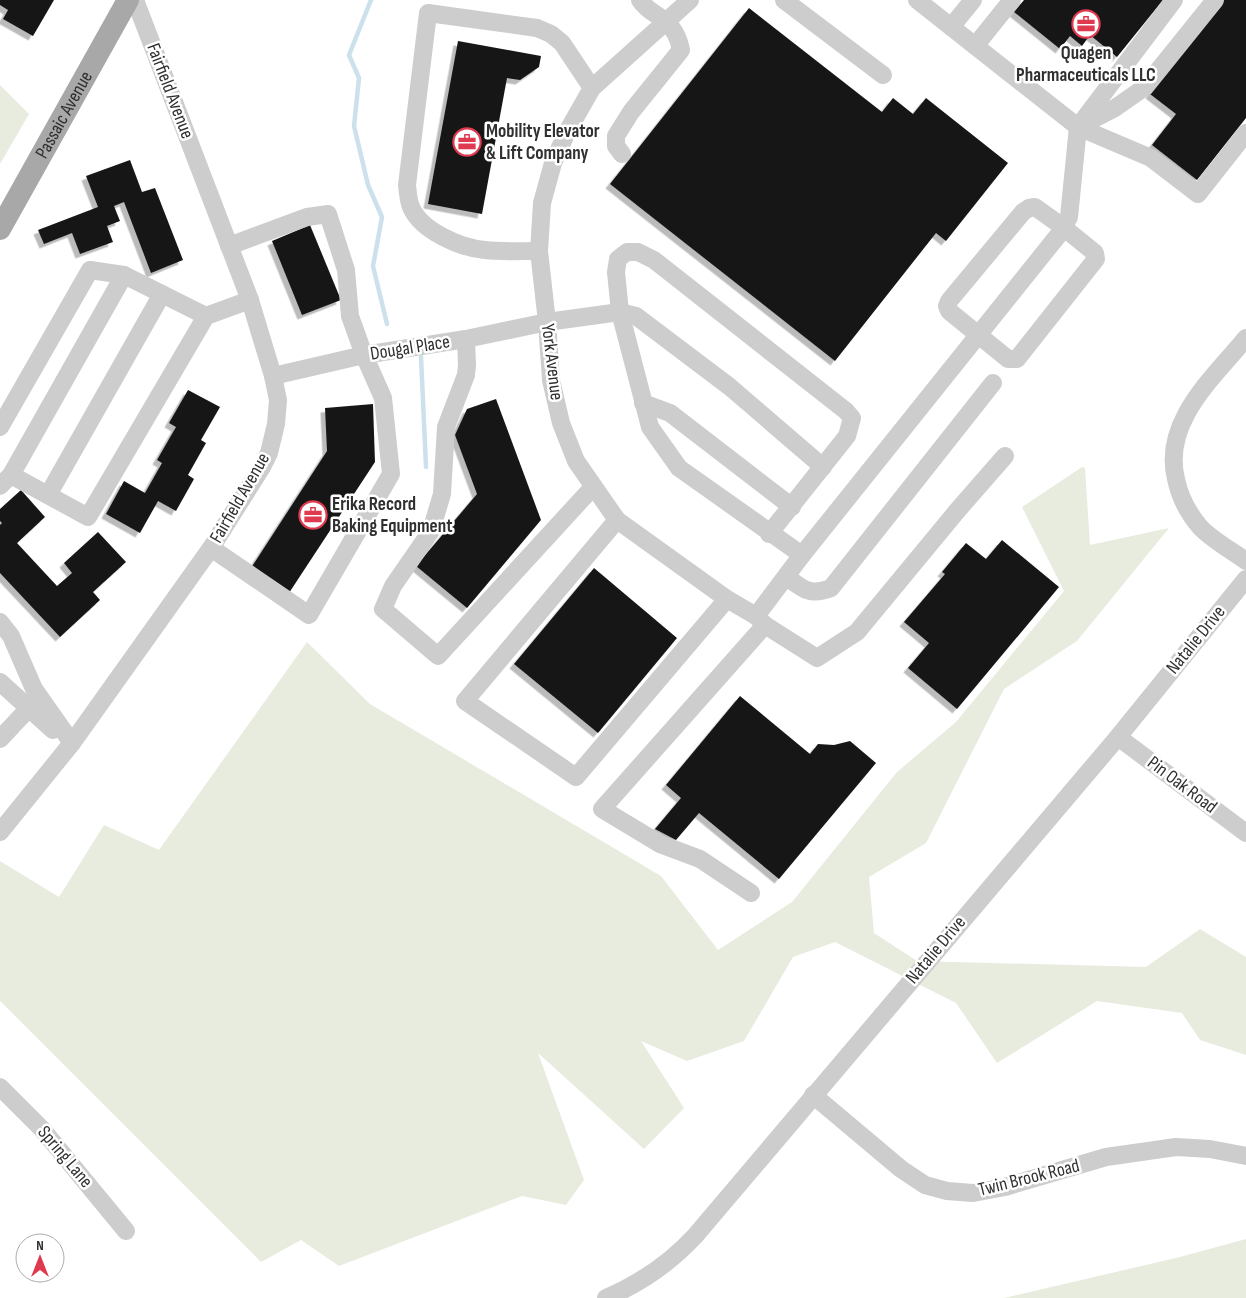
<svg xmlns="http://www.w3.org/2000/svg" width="1246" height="1298" viewBox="0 0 1246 1298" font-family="'Sofia Sans Condensed',sans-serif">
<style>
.green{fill:#e7ecdf}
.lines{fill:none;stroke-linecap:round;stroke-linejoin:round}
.stream{stroke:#cce1eb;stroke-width:4.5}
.building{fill:#171717;filter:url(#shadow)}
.minor{stroke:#cdcdcd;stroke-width:18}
.major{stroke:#a8a8a8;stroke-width:22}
.labels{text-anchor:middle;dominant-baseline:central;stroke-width:5;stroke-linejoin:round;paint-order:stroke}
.poi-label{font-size:19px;font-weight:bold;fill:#303030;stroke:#fff;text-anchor:start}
.street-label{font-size:19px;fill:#303030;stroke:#fff}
</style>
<defs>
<filter id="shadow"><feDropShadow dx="-4.5" dy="4.5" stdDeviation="0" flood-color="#0004"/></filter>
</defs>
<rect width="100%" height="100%" fill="#fff"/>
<g class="green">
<polygon points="0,85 29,114 0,164"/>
<polygon points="1082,467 1085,468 1090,545 1169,528 1077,641 1004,689 926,843 869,877 874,933 917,961 1146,967 1200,929 1246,957 1246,1055 1200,1040 1182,1013 1097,1001 997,1063 956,1003 835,942 793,957 744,1041 687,1061 641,1041 684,1108 644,1149 538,1053 584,1180 566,1205 522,1196 339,1266 301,1240 261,1262 0,1001 0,861 59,897 104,825 159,850 307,642 370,704 661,876 718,950 792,902 897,772 956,722 1064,591 1022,507"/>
<polygon points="1246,1239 1246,1298 1004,1298 1180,1257"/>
</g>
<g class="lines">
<g class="stream">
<polyline points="371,0 349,55 359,78 354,126 368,185 382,217 373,266 387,324"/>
<polyline points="421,357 426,467"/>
</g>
</g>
<g class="building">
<polygon points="0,0 54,0 33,36 3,19 8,10 0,5"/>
<polygon points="1024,0 1163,0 1117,57 1090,35 1082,46 1070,36 1060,49 1014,12"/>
<polygon points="1224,0 1246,0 1246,118 1197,180 1152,145 1176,114 1150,94"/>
<polygon points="749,8 882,112 893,98 913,114 926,98 1008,163 946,241 936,233 835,361 610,184"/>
<polygon points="458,41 541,56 539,67 520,80 507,78 482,214 428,204"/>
<polygon points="130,160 142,192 155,188 183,260 151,273 124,202 114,206 120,221 107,226 113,242 80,254 72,233 44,244 38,230 98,207 86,176"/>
<polygon points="310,225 341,300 302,315 272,241"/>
<polygon points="188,390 220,407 201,440 206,443 188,475 194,479 176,511 158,501 140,533 106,514 124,481 145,493 162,463 157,460 176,427 169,423"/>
<polygon points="496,399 541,520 467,608 416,566 477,494 455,435 467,409"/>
<polygon points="373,404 375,462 289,593 251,568 327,451 325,408"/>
<polygon points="21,490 45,517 17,543 57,586 72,573 64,563 98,532 126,562 93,592 100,600 60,637 0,573 0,525 2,523 0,521 0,509"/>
<polygon points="1002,540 1059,587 957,709 908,668 929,643 904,622 945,574 942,572 966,543 986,559"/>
<polygon points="594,568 677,638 598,733 514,664"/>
<polygon points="740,696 810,754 818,744 834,745 850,741 876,763 779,879 699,813 676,840 655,829 681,798 666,785"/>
</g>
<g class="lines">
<g class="minor">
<polyline points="690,0 592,88 567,132 553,163 542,203 539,251 547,322 551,380 561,423 576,461 617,520 727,599 756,616 765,625 817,658 857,632 957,511 1005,456"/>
<polyline points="784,0 883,75"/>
<polyline points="917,0 1078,127 1151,158 1198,194 1246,133"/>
<polyline points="951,27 973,0"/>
<polyline points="975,46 1012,0"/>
<polyline points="1082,125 1115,108 1145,87 1215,0"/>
<path d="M622,154L616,146V136L631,112L681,50C679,40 674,28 665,21C656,13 648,12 640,0"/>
<polygon points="1035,207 1063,227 1095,253 1096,259 1017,359 1008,359 949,311 947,306 949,301 1023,212 1029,208"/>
<path d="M539,251C521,251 502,252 485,250C461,248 421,231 411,207C408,200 408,192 407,185L428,13L537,28L551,34L562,43L592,88"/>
<path d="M1246,338C1213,378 1162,422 1176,479C1180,498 1188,513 1200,527C1212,540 1231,550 1246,561"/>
<polyline points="466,339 467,365 466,375 446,427 442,494 431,531 393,586 383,609 438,656 593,487"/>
<polyline points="273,376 364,355 466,339 547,322 620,312 636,316 730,387 823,467"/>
<polyline points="643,403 670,413 792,507"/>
<polyline points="0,427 90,270 124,275 206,316"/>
<polyline points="11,475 124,275"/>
<polyline points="0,486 11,475 88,517 206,316 250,300"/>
<polyline points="48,495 162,294"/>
<polyline points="617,520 465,701 576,777 727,599"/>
<polyline points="769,534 847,436 852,418 846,411 654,260 638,252 627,252 618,259 616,272 620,312 650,427 679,468 802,555"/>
<polyline points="211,548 309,615 391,474 383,398 364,355 350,316 346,270 328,214 307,217 229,246"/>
<path d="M787,577C804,590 810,596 831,588L993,383"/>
<polyline points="756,616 802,555 1060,233 1069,217 1078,127 1174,0"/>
<polyline points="0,622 11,636 34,689 72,743"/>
<polyline points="0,682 53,730"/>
<polyline points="1118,737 1246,833"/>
<polyline points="0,739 29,708"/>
<polyline points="0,832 72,743 211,548 262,467 269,453 276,424 278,400 273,376 250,300 135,0"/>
<polyline points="751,893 700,859 660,844 602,809 765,625"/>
<polyline points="0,1087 42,1129 126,1231"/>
<polyline points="813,1095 901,1169 925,1185 947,1191 973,1193 1005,1187 1106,1157 1176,1147 1210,1149 1246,1156"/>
<path d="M606,1298C641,1283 669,1264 695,1236L1118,737L1246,579"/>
</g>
<path class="major" id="s1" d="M0,229L128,0"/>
</g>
<defs>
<g id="office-ring" transform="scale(1.4375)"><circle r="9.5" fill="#fff" stroke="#df3a4f" stroke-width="1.5"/><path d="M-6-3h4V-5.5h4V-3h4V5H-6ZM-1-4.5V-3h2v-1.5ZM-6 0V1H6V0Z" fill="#df3a4f"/></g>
</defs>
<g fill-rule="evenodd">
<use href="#office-ring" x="1086" y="24"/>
<use href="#office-ring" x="467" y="142"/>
<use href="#office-ring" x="313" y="515"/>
</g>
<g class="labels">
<g class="poi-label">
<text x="1086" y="53" text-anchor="middle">Quagen<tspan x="1086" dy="22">Pharmaceuticals LLC</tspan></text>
<text x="486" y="131">Mobility Elevator<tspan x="486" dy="22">&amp; Lift Company</tspan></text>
<text x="332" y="504">Erika Record<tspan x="332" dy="22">Baking Equipment</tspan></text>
</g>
<g class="street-label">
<text transform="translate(170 91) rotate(69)">Fairfield Avenue</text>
<text stroke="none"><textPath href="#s1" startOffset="131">Passaic Avenue</textPath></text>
<text transform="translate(410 348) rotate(-9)">Dougal Place</text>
<text transform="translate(552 362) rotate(83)">York Avenue</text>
<text transform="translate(240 498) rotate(-60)">Fairfield Avenue</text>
<text transform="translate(1196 640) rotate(-51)">Natalie Drive</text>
<text transform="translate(1182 785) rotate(37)">Pin Oak Road</text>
<text transform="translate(936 950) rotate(-50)">Natalie Drive</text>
<text transform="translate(65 1157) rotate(50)">Spring Lane</text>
<text transform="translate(1029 1178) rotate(-14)">Twin Brook Road</text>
</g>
</g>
<g transform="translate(40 1258)"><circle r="24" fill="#ffffff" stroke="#acacac"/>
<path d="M0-4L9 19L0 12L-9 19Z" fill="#df3a4f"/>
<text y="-8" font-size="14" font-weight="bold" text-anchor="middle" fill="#303030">N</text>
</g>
</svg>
